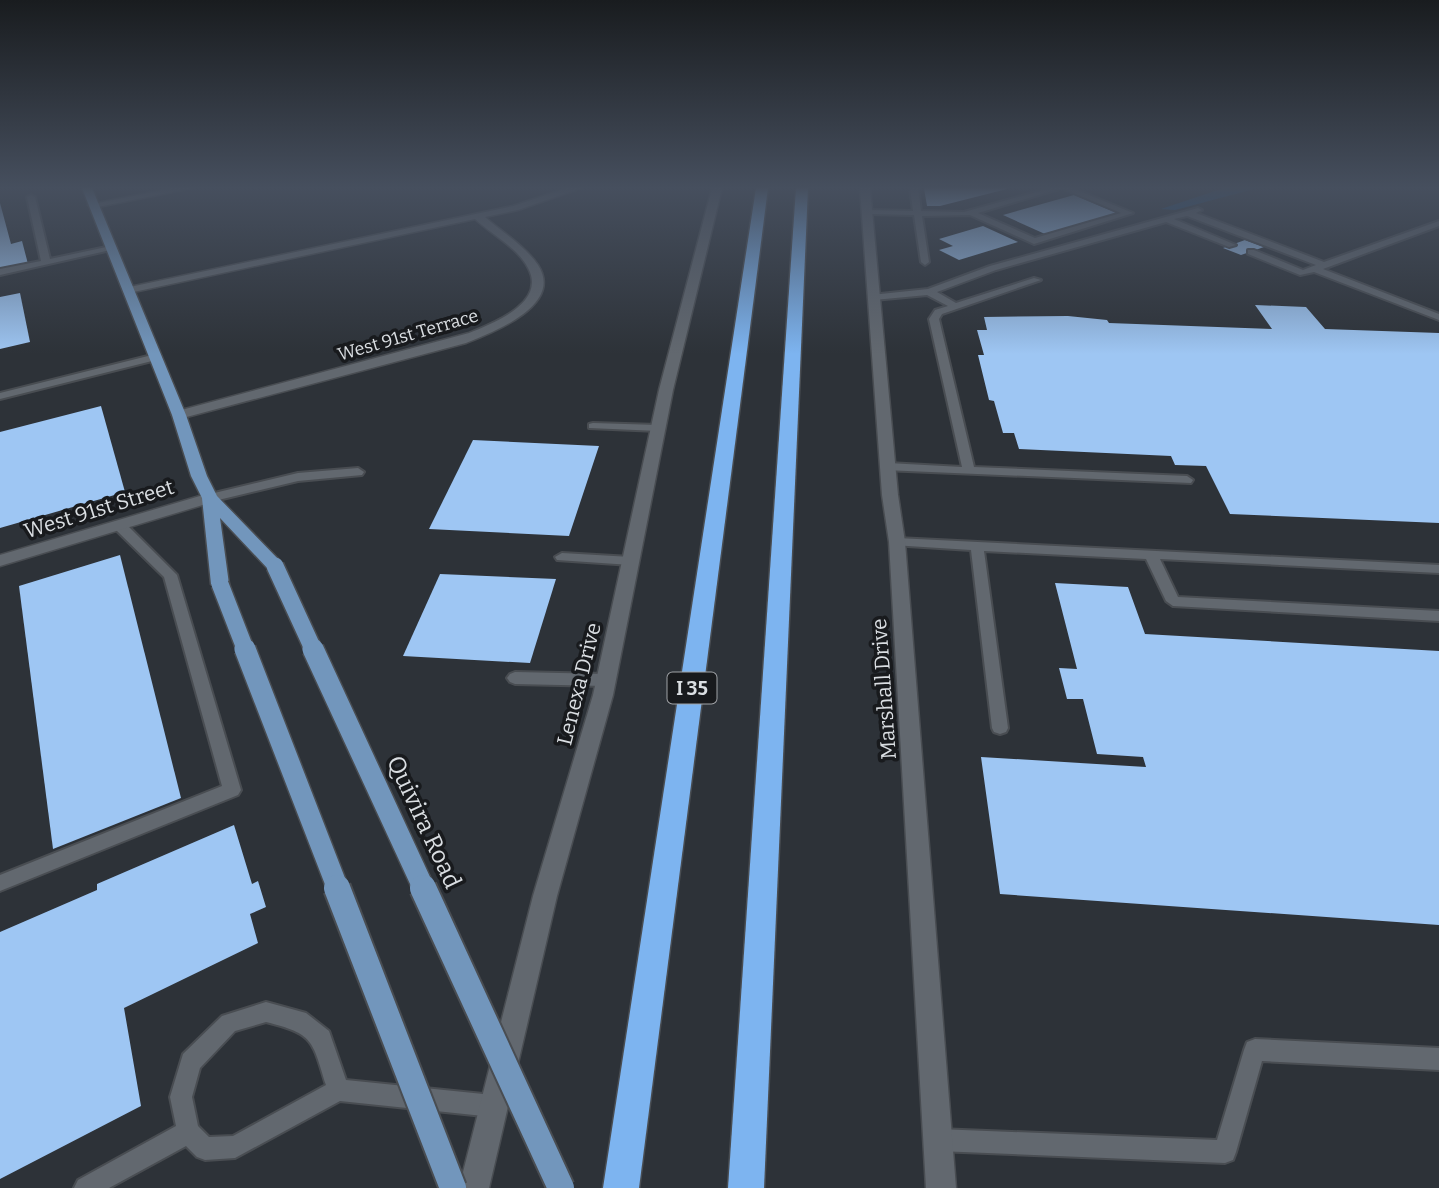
<svg xmlns="http://www.w3.org/2000/svg" width="1439" height="1188" viewBox="0 0 1439 1188" font-family="Bitter,serif">
<style>
.green{fill:#174d82}
.building{fill:#9ec6f3}
.lines{fill:none;stroke-linecap:round;stroke-linejoin:round}
.lane-casing{stroke:#494d52;stroke-width:4}
.street-casing{stroke:#494d52;stroke-width:3}
.secondary-casing{stroke:#494d52;stroke-width:3}
.primary-casing{stroke:#494d52;stroke-width:3}
.highway-casing{stroke:#494d52;stroke-width:3}
.lane{fill:#62686f;fill-rule:evenodd}
.street{fill:#62686f;fill-rule:evenodd}
.secondary{fill:#62686f;fill-rule:evenodd}
.primary{fill:#7296bc;fill-rule:evenodd}
.highway{fill:#7db4f0;fill-rule:evenodd}
.primary-bridge-far2-casing{stroke:#494d52;stroke-width:20;stroke-linecap:butt}
.primary-bridge-far1-casing{stroke:#494d52;stroke-width:24;stroke-linecap:butt}
.primary-bridge-casing{stroke:#494d52;stroke-width:30;stroke-linecap:butt}
.primary-bridge-far2{stroke:#7296bc;stroke-width:17}
.primary-bridge-far1{stroke:#7296bc;stroke-width:21}
.primary-bridge{stroke:#7296bc;stroke-width:26}
.labels{text-anchor:middle;dominant-baseline:central;stroke-width:7;stroke-linejoin:round;paint-order:stroke}
.far-street-label{font-size:18px;fill:#dadee2;stroke:#181a1d}
.shield{fill:#181a1d;stroke:#a0a3a7;stroke-width:2}
.shield-label{font-size:19px;font-weight:bold;fill:#dadee2}
.street-label{font-size:21px;fill:#dadee2;stroke:#181a1d}
.near-street-label{font-size:24px;fill:#dadee2;stroke:#181a1d}
</style>
<rect width="100%" height="100%" fill="#2d3238"/>
<polygon class="green" points="1224,188 1258,188 1175,210 1161,209"/>
<g class="building">
<polygon points="924,188 1007,188 1007,189 940,206 927,206"/>
<polygon points="1074,195 1117,213 1045,234 1003,215"/>
<polygon points="0,203 11,244 22,241 28,264 0,268"/>
<polygon points="983,226 1018,242 959,260 939,250 953,246 939,239"/>
<polygon points="1245,240 1264,247 1241,255 1223,248"/>
<polygon points="20,293 30,342 0,349 0,297"/>
<polygon points="1255,305 1306,307 1325,329 1439,333 1439,523 1230,514 1206,466 1175,465 1171,456 1019,449 1014,433 1003,433 994,401 989,400 978,355 984,355 977,330 987,330 984,317 1068,316 1107,320 1109,323 1272,329"/>
<polygon points="101,406 125,492 0,528 0,432"/>
<polygon points="473,440 599,446 569,536 429,529"/>
<polygon points="120,555 181,798 53,849 19,586"/>
<polygon points="440,574 556,579 530,663 403,656"/>
<polygon points="1055,583 1128,587 1145,634 1439,651 1439,925 1000,894 981,757 1146,767 1143,757 1097,754 1083,699 1067,699 1059,668 1077,669"/>
<polygon points="234,825 252,884 258,881 266,907 250,914 258,943 124,1008 141,1106 0,1179 0,932 97,890 97,884"/>
</g>
<g class="lines">
<g class="lane-casing">
<g id="lane">
<polygon points="910,188 918,188 921,211 964,212 1051,188 1062,188 978,213 1035,238 1121,213 1062,188 1072,188 1133,213 1034,244 970,215 922,216 929,262 925,265 921,262 914,215 867,214 863,212 867,210 913,211"/>
<polygon points="31,195 35,197 50,259 111,246 115,249 0,275 0,269 41,261 27,197"/>
<polygon points="1198,208 1202,210 1196,213 1324,262 1439,221 1439,226 1323,269 1439,314 1439,320 1314,272 1300,275 1248,254 1248,250 1254,250 1303,270 1316,265 1187,216 1174,219 1236,245 1229,247 1166,222 996,270 937,292 956,303 1034,278 1041,280 942,314 939,319 974,467 1187,476 1193,480 1191,483 884,470 882,467 884,464 888,463 962,467 929,319 935,310 948,306 927,295 874,300 869,297 871,295 928,289 990,266"/>
<polygon points="156,354 161,357 160,359 0,399 0,393"/>
<polygon points="593,423 658,425 664,428 658,431 589,428 589,424"/>
<polygon points="358,468 364,472 362,475 298,481 210,502 204,498 206,495 298,473"/>
<polygon points="119,521 124,522 177,575 241,790 238,795 0,891 0,875 222,786 164,577 114,528 113,525 114,522"/>
<polygon points="897,538 1439,565 1439,573 1160,559 1178,597 1439,611 1439,621 1173,606 1166,601 1146,559 984,551 1008,728 1006,732 1000,734 994,732 992,728 971,550 892,545 890,542 892,539"/>
<polygon points="562,553 631,557 638,561 631,565 557,560 555,557"/>
<polygon points="515,672 605,674 610,676 613,680 610,684 605,686 515,684 510,682 507,678 510,674"/>
<path d="M266,1002L306,1013L329,1031L346,1080L493,1095L501,1098L504,1106L501,1114L493,1117L340,1101L235,1158L205,1160L197,1157L186,1146L109,1188H74L78,1180L176,1126L170,1097L183,1054L222,1016ZM266,1022C314,1034 312,1040 326,1085L233,1136L209,1137L198,1126L192,1097L200,1068L235,1031Z"/>
<polygon points="1255,1039 1439,1048 1439,1070 1262,1061 1236,1152 1233,1160 1225,1163 938,1151 930,1148 927,1140 930,1132 938,1129 1217,1140 1244,1050 1247,1042"/>
</g>
</g>
<g class="street-casing">
<g id="street">
<polygon points="173,188 192,188 93,208 88,205"/>
<path d="M567,188H581L518,210L485,217C502,232 525,246 538,265C564,305 494,332 466,343L179,419L172,415L174,412L469,333C493,323 547,303 528,268C518,248 491,234 475,219L129,293L123,290L125,288L513,206Z"/>
<polygon points="712,188 722,188 673,390 613,695 557,896 489,1188 459,1188 533,896 593,695 659,390"/>
</g>
</g>
<g class="secondary-casing">
<g id="secondary">
<polygon points="860,188 870,188 898,495 905,542 956,1188 926,1188 889,542 882,495"/>
<polygon points="210,493 216,495 218,498 216,501 0,566 0,555"/>
</g>
</g>
<g class="primary-casing">
<polygon id="primary" points="82,188 92,188 186,415 207,476 217,496 281,562 283,566 281,570 269,570 220,518 229,584 220,590 211,584 202,498 191,476 172,415"/>
</g>
<g class="highway-casing">
<g id="highway">
<polygon points="756,188 768,188 639,1188 603,1188"/>
<polygon points="796,188 808,188 764,1188 728,1188"/>
</g>
</g>
<use href="#lane" class="lane"/>
<use href="#street" class="street"/>
<use href="#secondary" class="secondary"/>
<use href="#primary" class="primary"/>
<use href="#highway" class="highway"/>
<g class="primary-bridge-far2-casing">
<g id="primary-bridge-far2">
<polyline points="275,566 314,651"/>
<polyline points="220,584 246,651"/>
</g>
</g>
<g class="primary-bridge-far1-casing">
<g id="primary-bridge-far1">
<polyline points="245,649 338,889"/>
<polyline points="313,649 424,889"/>
</g>
</g>
<g class="primary-bridge-casing">
<g id="primary-bridge">
<polyline points="337,888 453,1188"/>
<polyline points="423,888 561,1188"/>
</g>
</g>
<use href="#primary-bridge-far2" class="primary-bridge-far2"/>
<use href="#primary-bridge-far1" class="primary-bridge-far1"/>
<use href="#primary-bridge" class="primary-bridge"/>
</g>
<linearGradient id="sky" x2="0" y2="1"><stop stop-color="#191c1f"/><stop offset="0.53" stop-color="#464f5e"/><stop offset="1" stop-color="#464f5e" stop-opacity="0"/></linearGradient>
<rect width="1439" height="354" fill="url(#sky)"/>
<g class="labels">
<g class="far-street-label">
<text transform="translate(408 335) rotate(-16)">West 91st Terrace</text>
</g>
<rect class="shield" x="667.5" y="672.5" width="49" height="31" rx="5"/>
<g class="shield-label">
<text x="692" y="688">I 35</text>
</g>
<g class="street-label">
<text transform="translate(99 509) rotate(-17)">West 91st Street</text>
<text transform="translate(579 684) rotate(-76)">Lenexa Drive</text>
<text transform="translate(884 689) rotate(-94)">Marshall Drive</text>
</g>
<g class="near-street-label">
<text transform="translate(424 822) rotate(65)">Quivira Road</text>
</g>
</g>
</svg>
